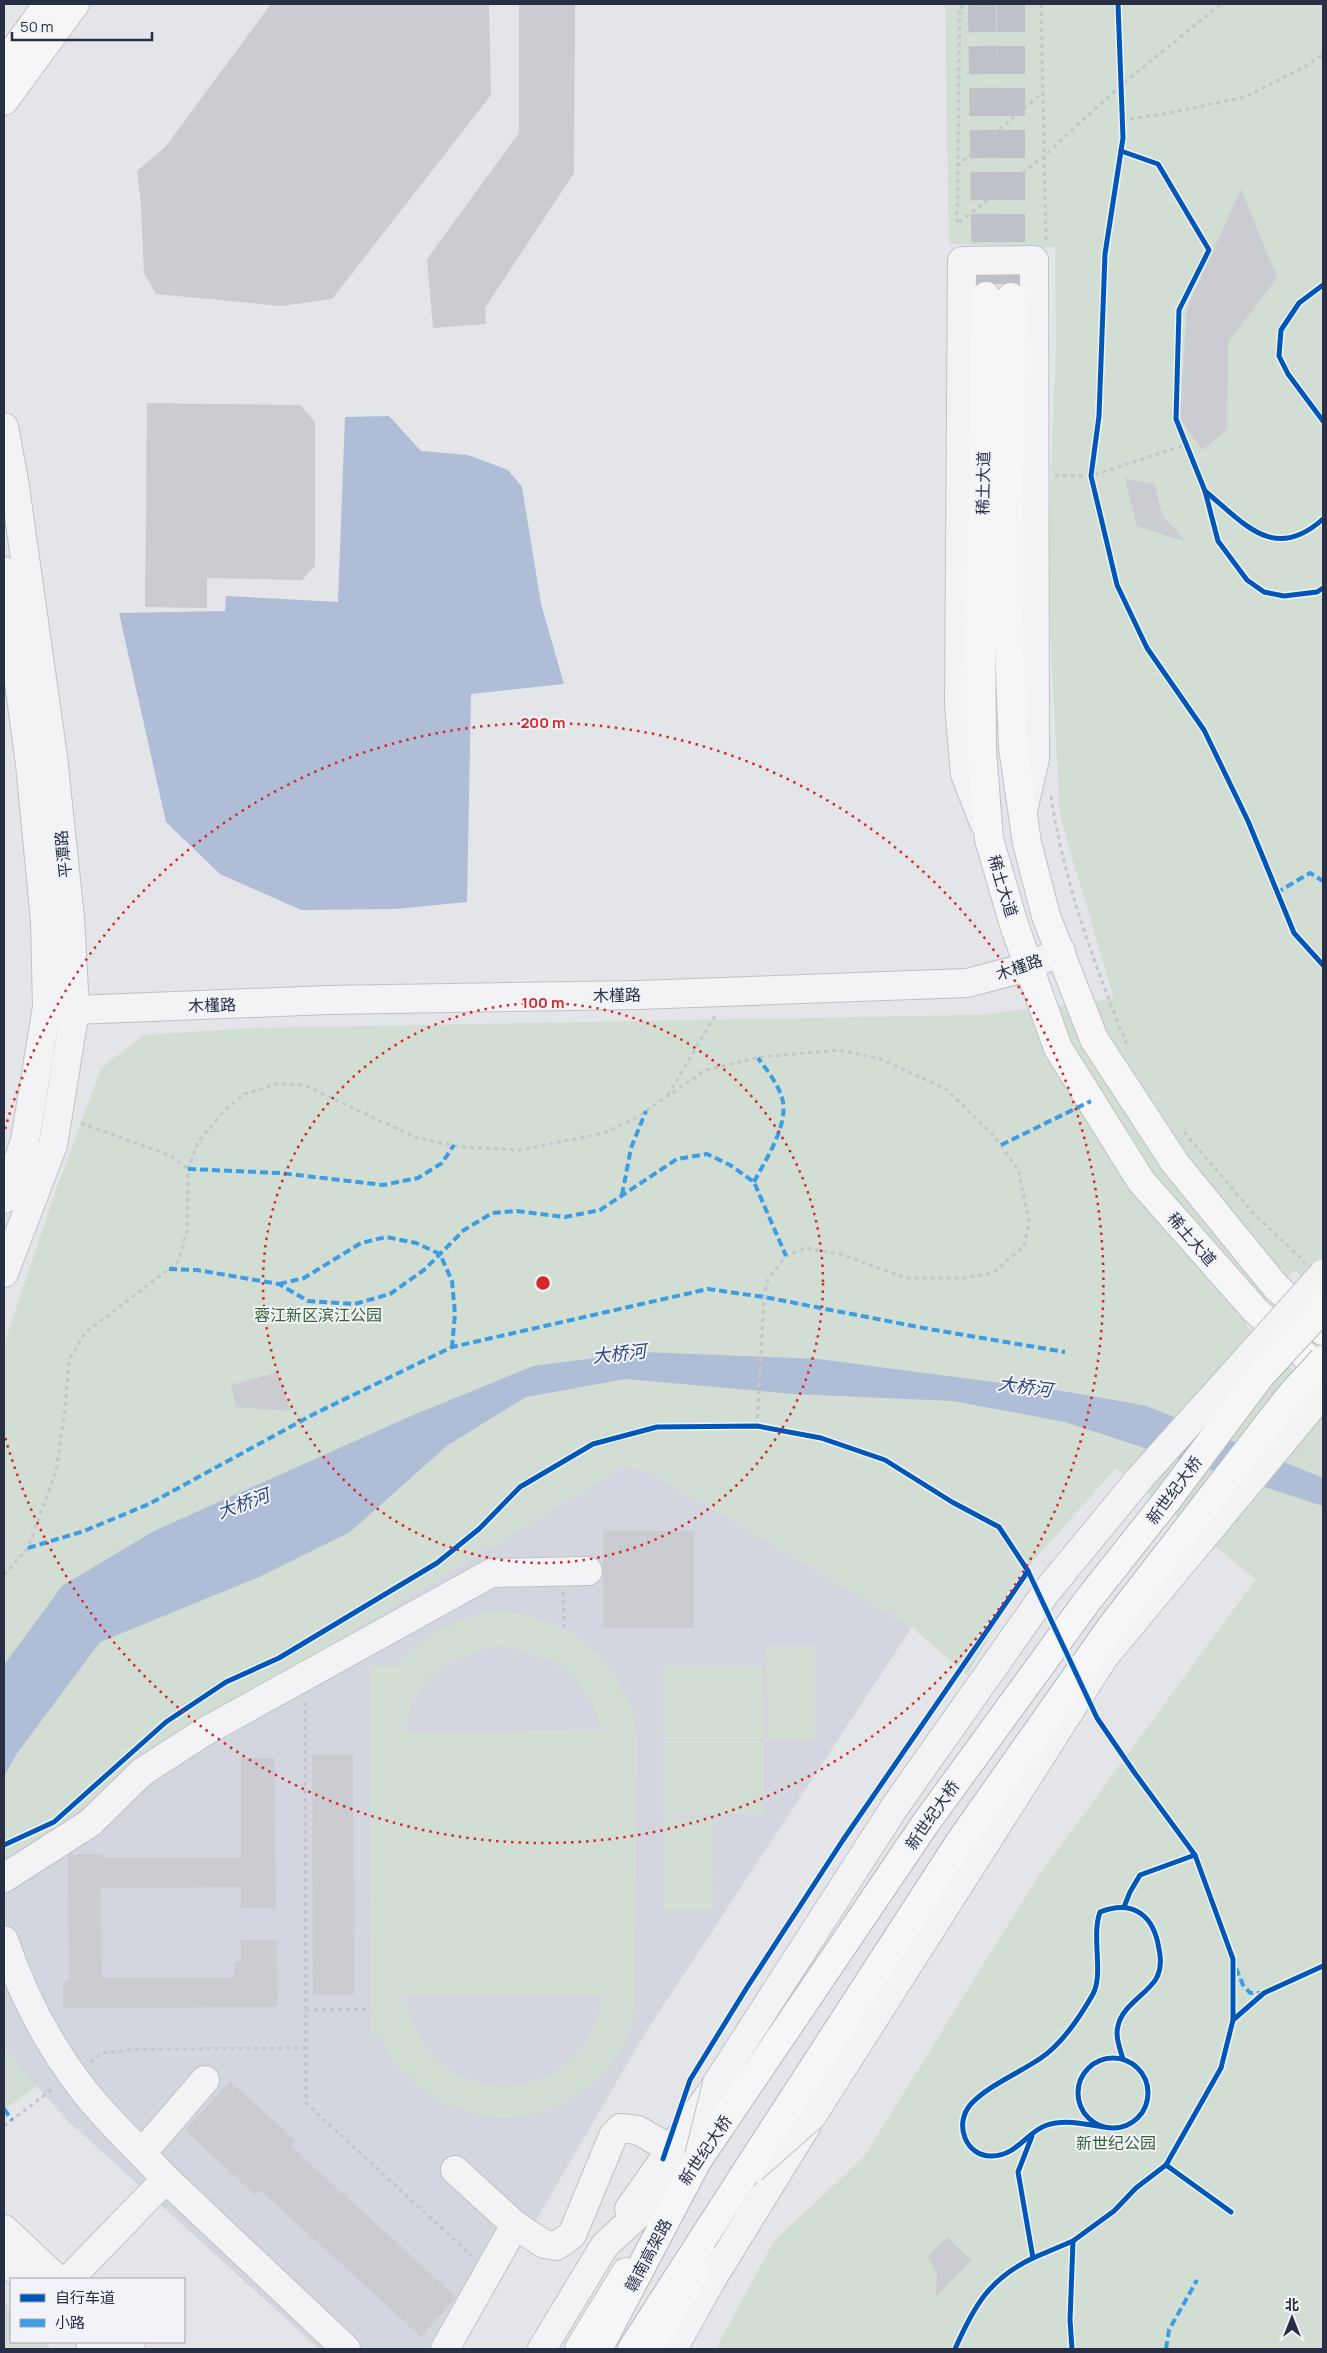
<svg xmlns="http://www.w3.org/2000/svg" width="1327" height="2353" viewBox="0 0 1327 2353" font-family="Manrope,'Noto Sans SC',sans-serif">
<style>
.built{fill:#d3d6de}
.green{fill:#d2ddd3;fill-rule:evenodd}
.water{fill:#afbdd6}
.building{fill:#cbccd1}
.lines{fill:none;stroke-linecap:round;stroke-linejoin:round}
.major-tunnel{stroke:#bec1c8;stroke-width:28;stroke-dasharray:28 14;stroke-linecap:butt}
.minor-casing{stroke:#c0c2c7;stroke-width:30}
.major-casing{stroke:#bfc2c7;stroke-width:30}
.highway-casing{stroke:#b5b8be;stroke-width:30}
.path{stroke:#c4c6cc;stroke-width:3;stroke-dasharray:4 4;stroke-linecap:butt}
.minor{stroke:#f3f3f5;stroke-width:28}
.major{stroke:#f6f6f7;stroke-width:28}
.highway{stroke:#f6f6f7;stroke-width:28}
.minor-bridge-casing{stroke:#c0c2c7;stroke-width:30;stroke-linecap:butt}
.highway-bridge-casing{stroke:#b5b8be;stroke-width:30;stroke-linecap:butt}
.minor-bridge{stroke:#f3f3f5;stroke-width:28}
.highway-bridge{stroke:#f6f6f7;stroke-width:28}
.quiet{stroke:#3d9de3;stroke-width:4;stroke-dasharray:8 4;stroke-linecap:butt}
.cycleway-casing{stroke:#f1f3f8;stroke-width:8}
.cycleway{stroke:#0057b8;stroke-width:5}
.ring{fill:none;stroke:#d62828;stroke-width:2.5;stroke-dasharray:2.5 5}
.labels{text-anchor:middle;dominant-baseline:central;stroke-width:4;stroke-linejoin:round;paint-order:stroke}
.street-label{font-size:16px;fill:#282f45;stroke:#f1f3f8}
.park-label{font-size:16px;fill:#376233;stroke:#f1f3f8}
.water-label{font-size:18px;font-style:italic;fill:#2d477d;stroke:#f1f3f8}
.centre{fill:#d62828;stroke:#f1f3f8;stroke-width:2.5}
.ring-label{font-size:15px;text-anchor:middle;font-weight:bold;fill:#d62828;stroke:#f1f3f8;stroke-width:4;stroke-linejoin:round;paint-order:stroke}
</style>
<rect width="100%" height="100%" fill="#e3e5e9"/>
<polygon class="built" points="623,1467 651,1473 912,1627 644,2035 461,2349 319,2349 67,2120 9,2055 4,2046 4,1857 72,1820 150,1749 234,1703"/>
<g class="green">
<polygon points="945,4 1323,4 1323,1295 1294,1270 1245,1325 1323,1399 1323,2349 716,2349 774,2241 864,2157 1037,1878 1256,1579 1116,1468 1034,1560 967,1675 912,1627 651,1473 623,1467 234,1703 150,1749 72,1820 4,1857 4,1345 55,1193 101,1068 144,1035 254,1028 978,1015 1114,999 1060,816 1047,573 1056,348 1055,247 949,244"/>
<path d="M493,1611C542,1614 585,1630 613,1673C628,1697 636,1711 637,1740L635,2005C630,2062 574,2112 517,2117C462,2122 399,2088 380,2034H371L370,1665H398C423,1635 455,1619 493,1611ZM502,1647C554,1654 590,1677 601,1730L405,1732C411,1682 454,1650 502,1647ZM405,1996L406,1995L602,1996C599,2015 593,2034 581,2049C546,2095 471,2098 432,2055C417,2038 410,2017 405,1996Z"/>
<polygon points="766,1647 815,1647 815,1740 767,1740"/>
<polygon points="663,1666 763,1666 764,1739 663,1739"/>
<rect x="663" y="1741" width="101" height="73"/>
<polygon points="664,1818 712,1818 713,1911 664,1911"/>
<polygon points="4,2046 9,2055 37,2086 4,2110"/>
<polygon points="4,2302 11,2310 11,2342 44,2342 52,2349 4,2349"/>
</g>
<g class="water">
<polygon points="389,416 421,451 468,455 508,470 522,487 541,604 564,684 471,694 467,902 396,909 301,910 220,874 166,822 119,613 225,611 226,596 338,602 345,417"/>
<polygon points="643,1352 818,1359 1069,1392 1147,1406 1323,1478 1323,1506 1065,1422 953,1401 794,1394 626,1379 526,1397 448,1445 350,1532 259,1577 100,1642 18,1752 4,1776 4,1665 62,1586 154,1531 411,1416 533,1366"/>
</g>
<g class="building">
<polygon points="271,4 489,4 491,95 332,299 281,306 156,294 144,273 141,206 137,171 166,146"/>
<polygon points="519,4 575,4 574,173 485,308 486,324 433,328 427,259 519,133"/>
<polygon points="1241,189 1277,278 1228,342 1227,430 1202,450 1180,419 1187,308"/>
<polygon points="147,403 300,405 315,422 315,566 302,580 207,578 207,608 145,607"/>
<polygon points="1125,478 1155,485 1162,515 1186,542 1137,526"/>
<polygon points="278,1372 290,1411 236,1407 231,1385"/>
<rect x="603" y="1531" width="91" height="97"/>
<polygon points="312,1755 353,1755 354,1995 313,1995"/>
<polygon points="241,1758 274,1758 276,1908 241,1908 241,1887 101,1888 102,1978 234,1978 234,1961 241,1961 241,1940 277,1940 278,2007 63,2008 63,1981 69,1980 68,1856 71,1854 103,1854 103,1858 241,1858"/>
<polygon points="230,2081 296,2141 291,2146 456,2297 421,2337 260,2190 255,2195 185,2130"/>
<polygon points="947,2237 971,2260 936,2297 937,2273 928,2257"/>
</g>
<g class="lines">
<g class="major-tunnel">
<polyline points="982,4 986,296"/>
<polyline points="1011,4 1011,297"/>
</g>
<g class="minor-casing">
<g id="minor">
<polyline points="4,427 14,480 53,757 70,918 75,1010 53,1145 4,1273"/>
<polyline points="4,571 30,764 45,921 47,1007 25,1141 4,1199"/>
<polyline points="984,823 965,774 959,705 962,261 1034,260 1035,758 1023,811"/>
<polyline points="47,1007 75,1010 328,1000 638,995 967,983 1028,967 1061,951"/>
<polyline points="4,1878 90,1823 142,1772 204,1732 491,1573 588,1571"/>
<path d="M4,1940C22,1994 49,2046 85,2092C109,2122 139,2150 166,2179"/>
<polyline points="142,2153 205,2080"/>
<polyline points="455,2170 515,2225"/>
<polyline points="629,2209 717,2084"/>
<polyline points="4,2229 57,2279"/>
<polyline points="4,2259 25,2279"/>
<polyline points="69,2279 166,2179 346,2349"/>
<polyline points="712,2279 807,2125"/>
<polyline points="90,2342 98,2349"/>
<polyline points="123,2342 131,2349"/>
<polyline points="445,2349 515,2225 544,2244 556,2246 572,2235 613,2136 621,2128 638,2130 670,2149"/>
<polyline points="542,2349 605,2245 694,2164"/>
<polyline points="673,2349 712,2279 717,2262"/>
</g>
</g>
<g class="major-casing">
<g id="major">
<polyline points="4,64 48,4"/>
<polyline points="4,101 75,4"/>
<polyline points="986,296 981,620 982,751 989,839 1014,925 1058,1048 1141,1181 1255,1310 1323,1372"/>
<polyline points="1011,297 1008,620 1013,747 1027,843 1046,916 1094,1039 1175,1163 1276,1287 1323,1331"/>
<polyline points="579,2349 626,2272"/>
<polyline points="651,2349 694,2272"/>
</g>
</g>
<g class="highway-casing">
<g id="highway">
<polyline points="598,2349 697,2161"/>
<polyline points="632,2349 742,2178"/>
</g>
</g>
<g class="path">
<polyline points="1020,4 960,7 957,224 1043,157 1120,86 1221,4"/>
<polyline points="1041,4 1046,243"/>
<polyline points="1118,4 1123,138 1105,254 1099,416 1091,476 1117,585 1147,648 1204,730 1248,821 1294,933 1323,965"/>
<polyline points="1122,120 1164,114 1245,97 1306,66 1323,54"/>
<polyline points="957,166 1043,92"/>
<polyline points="1055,475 1091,476 1187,444"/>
<path d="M1051,796C1064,883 1094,963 1127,1045"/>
<polyline points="668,1095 716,1014"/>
<polyline points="81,1123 171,1156 188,1169"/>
<polyline points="1184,1132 1253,1213 1305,1262"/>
<polyline points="4,1575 28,1548 56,1471 65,1409 69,1360 85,1333 178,1262 187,1231 188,1169 198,1142 223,1112 244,1094 277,1084 304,1085 417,1138 463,1147 519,1150 604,1133 634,1119 706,1070 761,1057 839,1050 881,1059 946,1089 993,1135 1018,1169 1029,1221 1024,1246 993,1273 964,1278 906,1278 840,1254 806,1248 786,1256 768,1279 764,1297 757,1426"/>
<polyline points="563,1592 564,1628"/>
<polyline points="305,1702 306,2103 472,2256"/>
<polyline points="1094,1712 1134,1772 1195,1855 1233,1959 1233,2020"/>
<polyline points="145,1741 166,1722 226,1682 279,1658 437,1563 479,1529 520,1487 593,1444 657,1427 757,1426 821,1438 885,1460 952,1502 999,1527 1030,1575"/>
<polyline points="4,1845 27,1834"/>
<polyline points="306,2010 371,2009"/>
<polyline points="90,2062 103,2053 135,2049 306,2048"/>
<polyline points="4,2126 54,2088"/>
<polyline points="1033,2258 1073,2241 1114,2211 1136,2188 1166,2165 1221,2068 1233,2020 1264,1993 1323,1966"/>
<path d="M955,2349C974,2306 989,2279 1033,2258L1018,2172L1033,2134"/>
<polyline points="1072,2349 1070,2320 1073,2241"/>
</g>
<use href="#minor" class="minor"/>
<use href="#major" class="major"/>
<use href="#highway" class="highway"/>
<g class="minor-bridge-casing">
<g id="minor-bridge">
<polyline points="699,2156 717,2083 896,1805 1047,1591 1140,1478 1323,1274"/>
<polyline points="752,2169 812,2116 1104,1657 1323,1393"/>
</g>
</g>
<g class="highway-bridge-casing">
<g id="highway-bridge">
<polyline points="697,2161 925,1824 1088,1600 1168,1499 1261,1375 1323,1308"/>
<polyline points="742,2178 959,1843 1111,1627 1290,1396 1323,1360"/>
</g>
</g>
<use href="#minor-bridge" class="minor-bridge"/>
<use href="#highway-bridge" class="highway-bridge"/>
<g class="quiet">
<polyline points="1276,893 1310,873 1323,881"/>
<polyline points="1001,1145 1091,1101"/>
<polyline points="188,1169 280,1173 383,1185 418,1178 442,1163 454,1145"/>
<path d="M754,1182C765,1161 790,1123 782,1098C778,1084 767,1070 758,1058"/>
<polyline points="622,1195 631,1148 646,1111"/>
<polyline points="169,1269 197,1270 279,1284 308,1301 355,1304 390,1294 424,1270 464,1230 492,1213 517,1211 565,1217 600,1210 677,1159 707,1154 730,1165 754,1182 786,1256"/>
<polyline points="279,1284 304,1278 361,1243 386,1237 416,1243 440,1254 452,1281 455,1314 452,1347"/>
<polyline points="28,1548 84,1531 149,1504 312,1415 452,1347 708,1289 764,1297 929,1329 1065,1352"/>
<polyline points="1236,1968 1243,1985 1250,1993 1264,1993"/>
<polyline points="4,2109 12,2120"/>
<polyline points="1166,2349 1169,2330 1197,2280"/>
</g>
<g class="cycleway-casing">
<g id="cycleway">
<polyline points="1118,4 1123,138 1105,254 1099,416 1091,476 1117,585 1147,648 1204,730 1248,821 1294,933 1323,965"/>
<polyline points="1121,151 1158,164 1209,250 1179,310 1176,419 1205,491 1218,541 1247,580 1264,592 1284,596 1317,592 1323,588"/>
<polyline points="1323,285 1299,303 1281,330 1279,356 1288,374 1323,421"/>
<path d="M1205,491C1245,524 1274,563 1323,519"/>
<polyline points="4,1845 54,1822 166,1722 226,1682 279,1658 437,1563 479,1529 520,1487 593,1444 657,1427 757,1426 821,1438 885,1460 952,1502 999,1527 1028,1571 1097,1718 1134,1772 1195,1855 1233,1959 1233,2020"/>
<polyline points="1124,1907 1130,1892 1140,1875 1195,1855"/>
<circle cx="1113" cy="2093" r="35"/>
<path d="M1103,2127C1086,2124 1064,2119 1047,2125C1026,2132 1017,2156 992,2156C966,2157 953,2124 971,2104C989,2085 1019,2073 1041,2058C1063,2043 1080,2017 1093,1994C1104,1973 1091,1937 1100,1912C1134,1899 1154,1916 1159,1949C1161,1958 1161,1970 1156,1979C1146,1995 1122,2006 1118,2026C1115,2036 1120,2049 1123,2059"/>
<polyline points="663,2159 690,2080 746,1989 843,1840 1028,1571"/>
<polyline points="1166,2165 1231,2212"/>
<polyline points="1033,2258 1073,2241 1114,2211 1136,2188 1166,2165 1221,2068 1233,2020 1264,1993 1323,1966"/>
<path d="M955,2349C974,2306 989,2279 1033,2258L1018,2172L1032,2136"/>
<polyline points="1072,2349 1070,2320 1073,2241"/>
</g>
</g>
<use href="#cycleway" class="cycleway"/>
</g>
<g class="ring">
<circle cx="543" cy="1283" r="280"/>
<path d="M5 1129A560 560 0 1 1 5 1437"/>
</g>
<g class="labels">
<g class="street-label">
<text transform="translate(983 483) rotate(-89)">稀土大道</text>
<text transform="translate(63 854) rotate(-96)">平潭路</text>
<text transform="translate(1003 886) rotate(73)">稀土大道</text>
<text transform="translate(1019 967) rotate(-19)">木槿路</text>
<text transform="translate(617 995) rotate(-1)">木槿路</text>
<text transform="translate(212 1005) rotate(-2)">木槿路</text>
<text transform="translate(1192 1239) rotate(49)">稀土大道</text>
<text transform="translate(1174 1490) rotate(-53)">新世纪大桥</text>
<text transform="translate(932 1815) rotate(-55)">新世纪大桥</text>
<text transform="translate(705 2150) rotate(-56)">新世纪大桥</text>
<text transform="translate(648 2255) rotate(-62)">赣南高架路</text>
</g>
<g class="park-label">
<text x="318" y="1315">蓉江新区滨江公园</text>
<text x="1116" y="2143">新世纪公园</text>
</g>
<g class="water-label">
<text transform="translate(619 1353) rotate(-6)">大桥河</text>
<text transform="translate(1025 1386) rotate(8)">大桥河</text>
<text transform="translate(243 1503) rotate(-20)">大桥河</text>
</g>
</g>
<circle cx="543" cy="1283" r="8" class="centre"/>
<g class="ring-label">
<text x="543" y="728">200 m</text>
<text x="543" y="1008">100 m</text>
</g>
<rect width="1327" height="2353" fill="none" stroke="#282f45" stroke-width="10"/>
<rect x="10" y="2278" width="175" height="65" fill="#f1f3f8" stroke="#a1a5b0"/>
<rect x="20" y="2294" width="25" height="8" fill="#0057b8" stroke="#a1a5b0"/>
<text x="55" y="2303" font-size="15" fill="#282f45">自行车道</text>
<rect x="20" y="2319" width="25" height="8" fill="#3d9de3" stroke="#a1a5b0"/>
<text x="55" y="2328" font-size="15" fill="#282f45">小路</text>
<g transform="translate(1292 2318)" stroke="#f1f3f8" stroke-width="4" paint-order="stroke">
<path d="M0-4L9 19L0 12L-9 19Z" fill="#282f45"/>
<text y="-8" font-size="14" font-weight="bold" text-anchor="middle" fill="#282f45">北</text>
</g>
<path d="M12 32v8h140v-8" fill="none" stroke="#282f45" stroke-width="2.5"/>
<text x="20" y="32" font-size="15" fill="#282f45" stroke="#f1f3f8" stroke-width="4" paint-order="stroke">50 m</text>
</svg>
